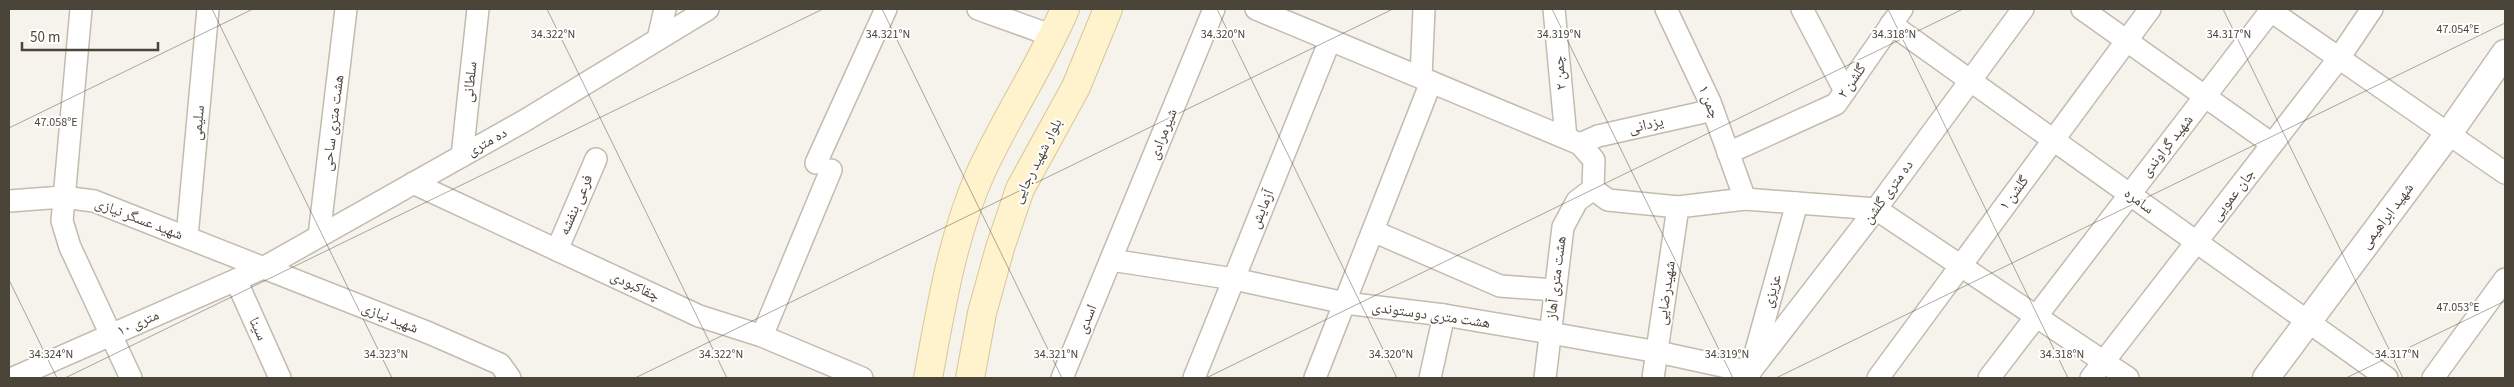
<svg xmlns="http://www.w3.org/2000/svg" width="2514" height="387" viewBox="0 0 2514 387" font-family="'Source Sans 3','Noto Naskh Arabic',sans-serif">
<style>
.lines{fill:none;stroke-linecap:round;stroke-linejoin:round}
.minor-casing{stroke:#c2bbae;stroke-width:24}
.tertiary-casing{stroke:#c2bbae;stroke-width:29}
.secondary-casing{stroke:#d6c79b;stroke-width:30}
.minor{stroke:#fff;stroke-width:21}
.tertiary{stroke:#fff;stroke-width:26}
.secondary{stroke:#fff3cd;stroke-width:28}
.ticks{fill:none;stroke:#4b4439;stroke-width:1;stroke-opacity:0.45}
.labels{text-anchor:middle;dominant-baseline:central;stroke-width:4;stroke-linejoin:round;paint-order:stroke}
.street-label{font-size:15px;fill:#4b4439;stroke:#fff}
.ticks-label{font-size:12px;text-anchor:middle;fill:#4b4439;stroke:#fff;stroke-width:4;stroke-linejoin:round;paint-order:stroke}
</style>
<rect width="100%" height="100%" fill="#f6f3ec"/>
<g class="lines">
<g class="minor-casing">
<g id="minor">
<polyline points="81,9 62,221 70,247 131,378"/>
<polyline points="978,9 1053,36"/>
<polyline points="1256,9 1580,144 1594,160 1593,189 1608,200 1678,207 1745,199 1876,209 2128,378"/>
<polyline points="1554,9 1566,138"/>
<polyline points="1666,9 1710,102 1745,199"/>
<polyline points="1802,9 1845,91"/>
<polyline points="2082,9 2272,144"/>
<polyline points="2268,9 2505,173"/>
<polyline points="1891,24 2387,378"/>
<polyline points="658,39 665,9"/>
<polyline points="1421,77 1424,9"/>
<polyline points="1580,144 1598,136 1713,110"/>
<polyline points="1728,153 1836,104 1902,9"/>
<polyline points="462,156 478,9"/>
<polyline points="816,163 886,9"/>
<polyline points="413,183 699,316 762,336 862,378"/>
<polyline points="9,201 63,197 94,201 429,333 500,364 510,378"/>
<polyline points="1373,231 1500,286 1555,290"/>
<polyline points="319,236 346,9"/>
<polyline points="187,237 208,9"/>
<polyline points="557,250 596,159"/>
<polyline points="1111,260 1234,279 1345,303 1444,315 1550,333 1658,352 1750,372 1876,209 2023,9"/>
<polyline points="236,280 280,378"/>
<polyline points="762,336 831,170"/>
<polyline points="1753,361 1797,203"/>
<polyline points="13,378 263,268 524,121 708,9"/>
<polyline points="1062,378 1214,9"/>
<polyline points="1194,378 1330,40"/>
<polyline points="1315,378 1431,82"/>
<polyline points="1430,378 1444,315"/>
<polyline points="1545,378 1563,227 1577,201 1593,189"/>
<polyline points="1653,378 1678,207"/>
<polyline points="1878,378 2150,9"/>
<polyline points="1989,378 2272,9"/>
<polyline points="2091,378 2339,58 2372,9"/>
<polyline points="2433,378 2505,279"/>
</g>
</g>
<g class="tertiary-casing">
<polyline id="tertiary" points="2266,378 2454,126 2505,53"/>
</g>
<g class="secondary-casing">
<g id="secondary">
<path d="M928,378C941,308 952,237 981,172C1007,116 1041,65 1065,9"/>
<polyline points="970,378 982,313 1000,248 1020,189 1076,87 1108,9"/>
</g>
</g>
<use href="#minor" class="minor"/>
<use href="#tertiary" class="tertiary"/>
<use href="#secondary" class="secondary"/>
</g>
<path class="ticks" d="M212,9L392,378M547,9L727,378M882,9L1062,378M1217,9L1397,378M1552,9L1733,378M1888,9L2068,378M2223,9L2403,378M9,128L253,9M9,280L57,378M65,378L823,9M635,378L1393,9M1206,378L1963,9M1776,378L2505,23M2346,378L2505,301"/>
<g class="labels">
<g class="street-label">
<text transform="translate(1560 73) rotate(-95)">چمن ۲</text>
<text transform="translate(1852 81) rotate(-55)">گلشن ۲</text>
<text transform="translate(470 82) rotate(-84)">سلطانی</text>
<text transform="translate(1709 102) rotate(68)">چمن ۱</text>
<text transform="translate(198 123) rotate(-85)">سلیمی</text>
<text transform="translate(333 123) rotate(-83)">هشت متری ساحی</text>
<text transform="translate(1646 125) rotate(-13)">یزدانی</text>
<text transform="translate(1163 134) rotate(-68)">شیرمرادی</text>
<text transform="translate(487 142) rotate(-29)">ده متری</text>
<text transform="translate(2167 146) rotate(-52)">شهید گراوندی</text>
<text transform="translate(1037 161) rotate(-63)">بلوار شهید رجایی</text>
<text transform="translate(1888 192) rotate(-54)">ده متری گلشن</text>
<text transform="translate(2014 193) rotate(-53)">گلشن ۱</text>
<text transform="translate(2233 195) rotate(-52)">جان عمویی</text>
<text transform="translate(2139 201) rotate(36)">سامره</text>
<text transform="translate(576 205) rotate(-67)">فرعی بنفشه</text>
<text transform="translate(1262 209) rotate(-68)">آزمایش</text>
<text transform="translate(2387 216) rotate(-53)">شهید ابراهیمی</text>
<text transform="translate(139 219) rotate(21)">شهید عسگر نیازی</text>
<text transform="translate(1556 278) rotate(-83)">هشت متری آهاز</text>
<text transform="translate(635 286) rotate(25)">چقاکبودی</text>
<text transform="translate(1772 291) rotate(-74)">عزیزی</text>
<text transform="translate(1666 293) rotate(-82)">شهیدرضایی</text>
<text transform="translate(1431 315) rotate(8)">هشت متری دوستوندی</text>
<text transform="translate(390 318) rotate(22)">شهید نیازی</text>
<text transform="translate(1087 319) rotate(-68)">اسدی</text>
<text transform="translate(138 323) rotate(-24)">۱۰ متری</text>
<text transform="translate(258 329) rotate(66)">سینا</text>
</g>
</g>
<g class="ticks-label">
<text x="2458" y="33">47.054°E</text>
<text x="888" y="38">34.321°N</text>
<text x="553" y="38">34.322°N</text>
<text x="1223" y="38">34.320°N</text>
<text x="1559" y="38">34.319°N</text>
<text x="1894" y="38">34.318°N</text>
<text x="2229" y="38">34.317°N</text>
<text x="56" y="126">47.058°E</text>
<text x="2458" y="311">47.053°E</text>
<text x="51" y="358">34.324°N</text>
<text x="386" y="358">34.323°N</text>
<text x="721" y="358">34.322°N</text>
<text x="1056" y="358">34.321°N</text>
<text x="1391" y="358">34.320°N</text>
<text x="1727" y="358">34.319°N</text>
<text x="2062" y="358">34.318°N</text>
<text x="2397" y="358">34.317°N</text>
</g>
<rect width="2514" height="387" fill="none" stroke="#4b4439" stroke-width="20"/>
<path d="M22 42v8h136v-8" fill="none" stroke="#4b4439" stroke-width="2.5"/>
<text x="30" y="42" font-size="15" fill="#4b4439" stroke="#ffffff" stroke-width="4" paint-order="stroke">50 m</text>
</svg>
